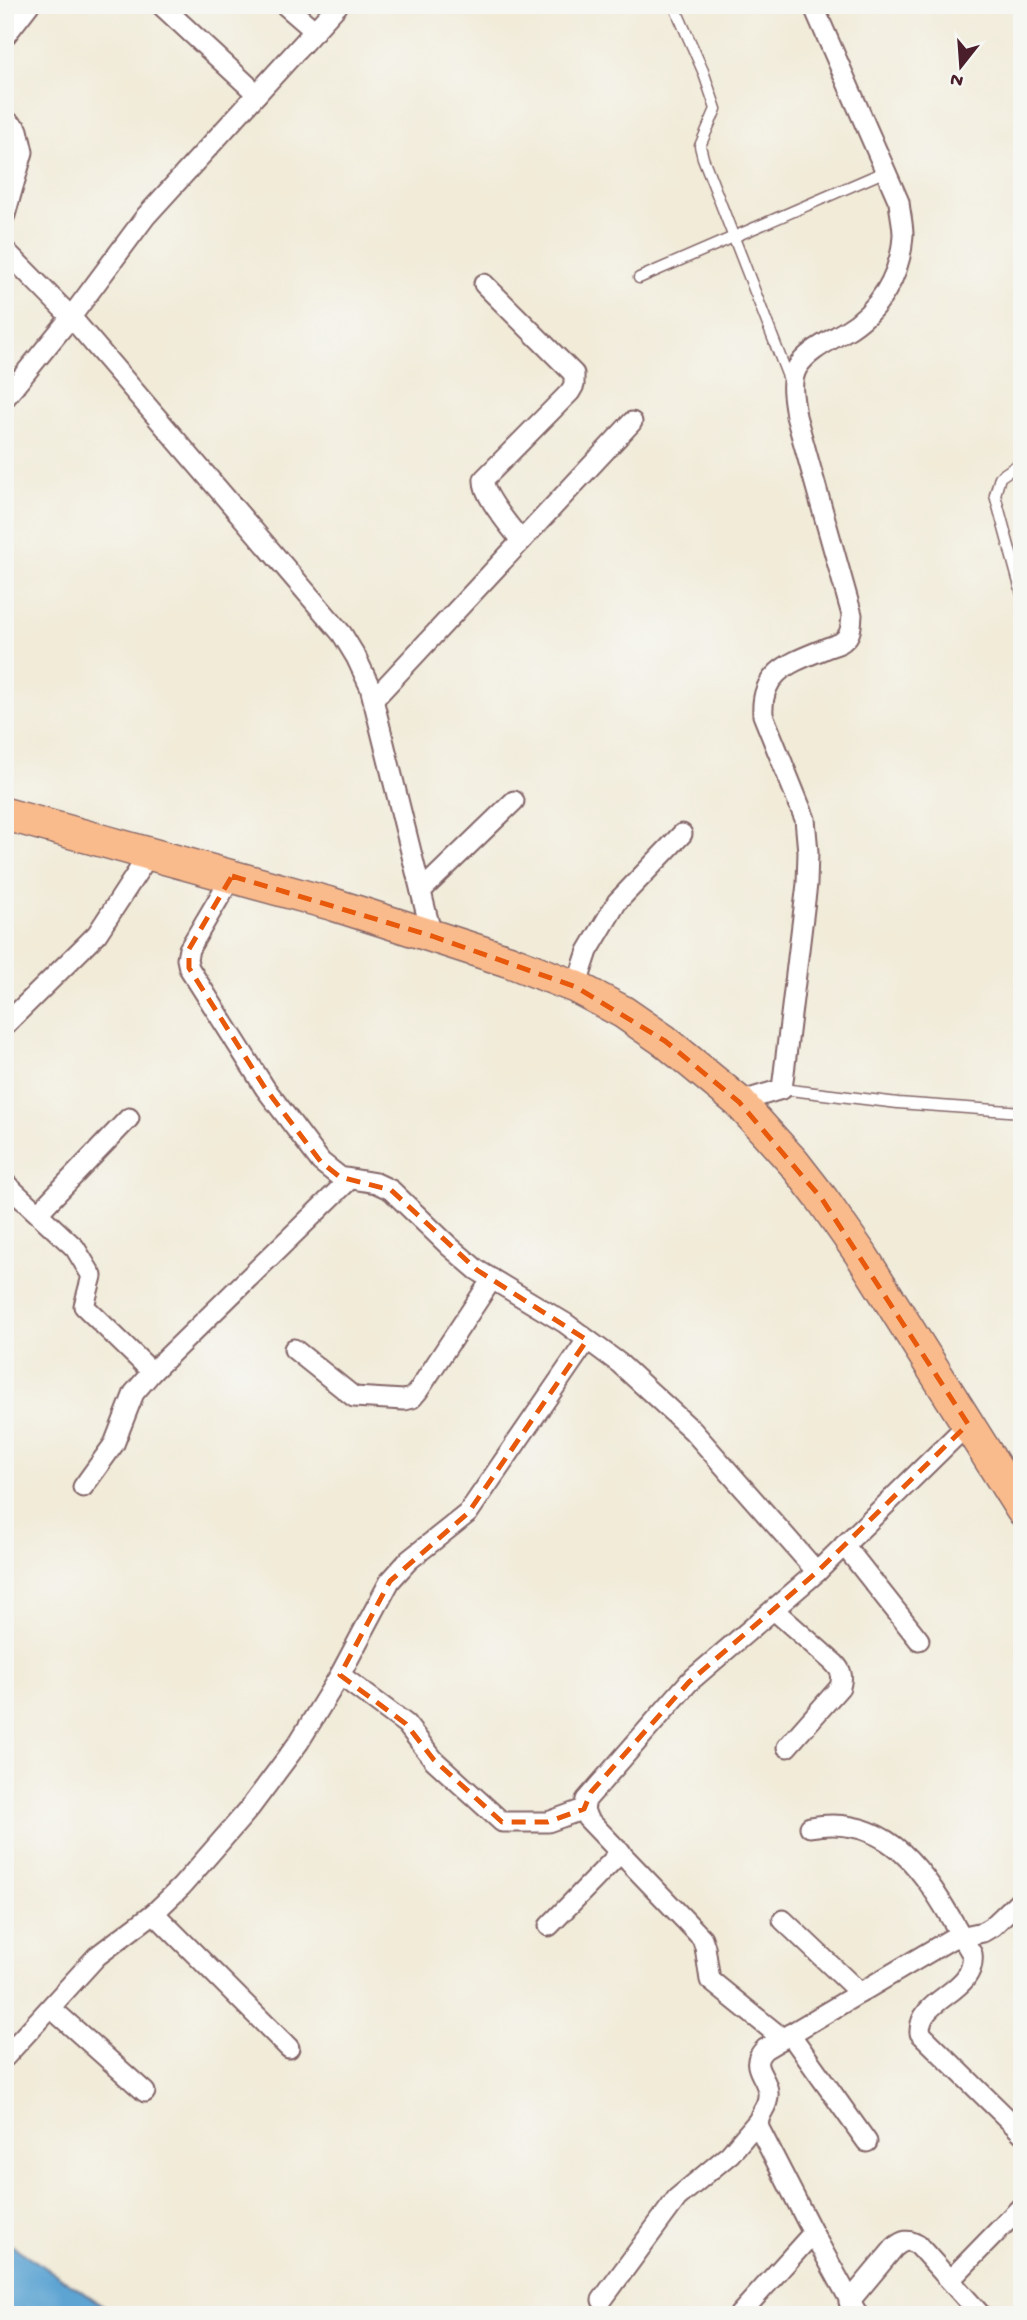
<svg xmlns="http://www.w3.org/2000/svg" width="1027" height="2320" viewBox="0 0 1027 2320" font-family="'Gochi Hand',sans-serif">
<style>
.water{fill:#5da4d3;stroke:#54627f;stroke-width:2}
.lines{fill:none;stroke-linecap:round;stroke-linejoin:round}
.service-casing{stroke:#846668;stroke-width:13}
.minor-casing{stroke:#846668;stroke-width:23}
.trunk-casing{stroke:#846668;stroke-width:35}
.service{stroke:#fff;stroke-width:10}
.minor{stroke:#fff;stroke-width:19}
.trunk{stroke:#fabb8c;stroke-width:32}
.marked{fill:none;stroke:#e8590c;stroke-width:5;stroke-dasharray:14 9;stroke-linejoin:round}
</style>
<rect width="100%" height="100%" fill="#f6f6f2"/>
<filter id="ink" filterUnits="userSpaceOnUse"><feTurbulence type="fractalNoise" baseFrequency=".0143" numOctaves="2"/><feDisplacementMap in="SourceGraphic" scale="14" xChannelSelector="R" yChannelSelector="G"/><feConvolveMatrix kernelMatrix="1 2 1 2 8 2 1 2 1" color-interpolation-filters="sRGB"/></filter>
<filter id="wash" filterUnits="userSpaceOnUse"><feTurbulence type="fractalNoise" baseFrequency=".00686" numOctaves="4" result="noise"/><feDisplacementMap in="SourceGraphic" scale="28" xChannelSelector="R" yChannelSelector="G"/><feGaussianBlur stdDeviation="1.57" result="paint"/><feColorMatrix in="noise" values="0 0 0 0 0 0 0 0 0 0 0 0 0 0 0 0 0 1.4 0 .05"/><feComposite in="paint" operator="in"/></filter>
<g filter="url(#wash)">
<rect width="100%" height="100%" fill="#f1ebd8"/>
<polygon class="water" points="5,2241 118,2315 5,2315"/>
</g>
<g filter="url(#ink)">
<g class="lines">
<g class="service-casing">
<g id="service">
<polyline points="674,5 703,71 716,109 700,146 703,158 790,382"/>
<polyline points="639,278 886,171"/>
<polyline points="1022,462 1000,477 995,495 1022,594"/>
<polyline points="782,1089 898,1103 1022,1112"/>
</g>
</g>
<g class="minor-casing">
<g id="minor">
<polyline points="161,5 257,94"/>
<polyline points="285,5 315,31"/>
<polyline points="5,36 29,5"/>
<polyline points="5,119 18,130 23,152 5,215"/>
<polyline points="5,250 71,317 342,634 356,657 370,687 432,936"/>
<path d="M484,284L574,374V385L570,392L484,479C482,495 511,527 521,541"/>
<polyline points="5,398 71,317 146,216 338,5"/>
<polyline points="374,699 632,422"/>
<polyline points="232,876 189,949 187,959 189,968 265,1088 321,1162 340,1177 376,1183 391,1190 449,1246 477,1270 565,1323 619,1363 693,1431 817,1572"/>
<polyline points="421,891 514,801"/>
<polyline points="576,987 588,951 617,902 682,834"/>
<polyline points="5,1025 97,934 150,853"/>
<path d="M739,1102L782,1089L807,884L808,852L805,819L763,715C760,672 790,663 824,649C830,646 840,645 844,640C852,634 851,624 852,615L796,416C794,400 789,383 797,368C806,352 829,341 844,332C879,312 901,275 903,235C903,224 900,213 899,202L813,5"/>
<polyline points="5,1183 75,1248 92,1276 84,1306 152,1372"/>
<polyline points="38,1213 129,1118"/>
<polyline points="294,1349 354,1397 404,1400 412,1398 418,1391 492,1279"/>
<polyline points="83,1487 114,1444 134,1393 152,1372 349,1180"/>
<polyline points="844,1545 919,1640"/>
<path d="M774,1610L834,1663C842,1671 843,1676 840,1687L787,1747"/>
<polyline points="340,1675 406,1724 434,1760 502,1822 548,1822 584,1809"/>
<path d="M810,1827C899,1811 933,1889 972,1954C977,1993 918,1997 920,2033L1022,2133"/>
<polyline points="154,1913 289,2048"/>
<polyline points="783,1920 860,1993"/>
<polyline points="549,1926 621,1852"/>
<polyline points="51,2008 145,2092"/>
<polyline points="790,2034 867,2142"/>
<polyline points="783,2039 710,1980 705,1947 702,1938 587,1818 584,1809 586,1800 689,1682 817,1572 968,1424"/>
<polyline points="5,2057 97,1956 154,1913 181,1887 249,1809 299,1742 340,1675 390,1581 409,1560 468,1513 587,1340"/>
<polyline points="950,2280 1022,2206"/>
<polyline points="602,2300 677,2198 730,2154 758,2121"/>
<path d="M849,2302L894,2248C903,2240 908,2239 918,2245L981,2315"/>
<polyline points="739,2315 813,2233"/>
<path d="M858,2315L813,2233L759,2128C756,2114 768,2109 768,2096C770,2077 746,2067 765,2049L951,1939L983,1932L993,1926L1022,1898"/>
</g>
</g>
<g class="trunk-casing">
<polyline id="trunk" points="5,814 332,904 432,936 509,961 576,987 623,1012 665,1041 739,1102 794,1163 822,1199 862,1256 1022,1510"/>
</g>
<use href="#service" class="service"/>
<use href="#minor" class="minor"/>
<use href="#trunk" class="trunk"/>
</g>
</g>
<path class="marked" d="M232,876L432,936L576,987L665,1041L739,1102L822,1199L968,1424L817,1572L689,1682L591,1792L584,1809L548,1822H502L434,1760L406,1724L340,1675L390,1581L468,1513L587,1340L477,1270L391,1190L340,1177L321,1162L265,1088L189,968V949Z"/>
<rect width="1027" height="2320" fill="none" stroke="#f6f6f2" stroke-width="28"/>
<g transform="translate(961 66) rotate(197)" stroke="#f6f6f2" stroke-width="5" paint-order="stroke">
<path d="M0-5L12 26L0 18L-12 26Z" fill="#4a1f2b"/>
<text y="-10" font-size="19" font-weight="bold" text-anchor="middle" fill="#4a1f2b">N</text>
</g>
</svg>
